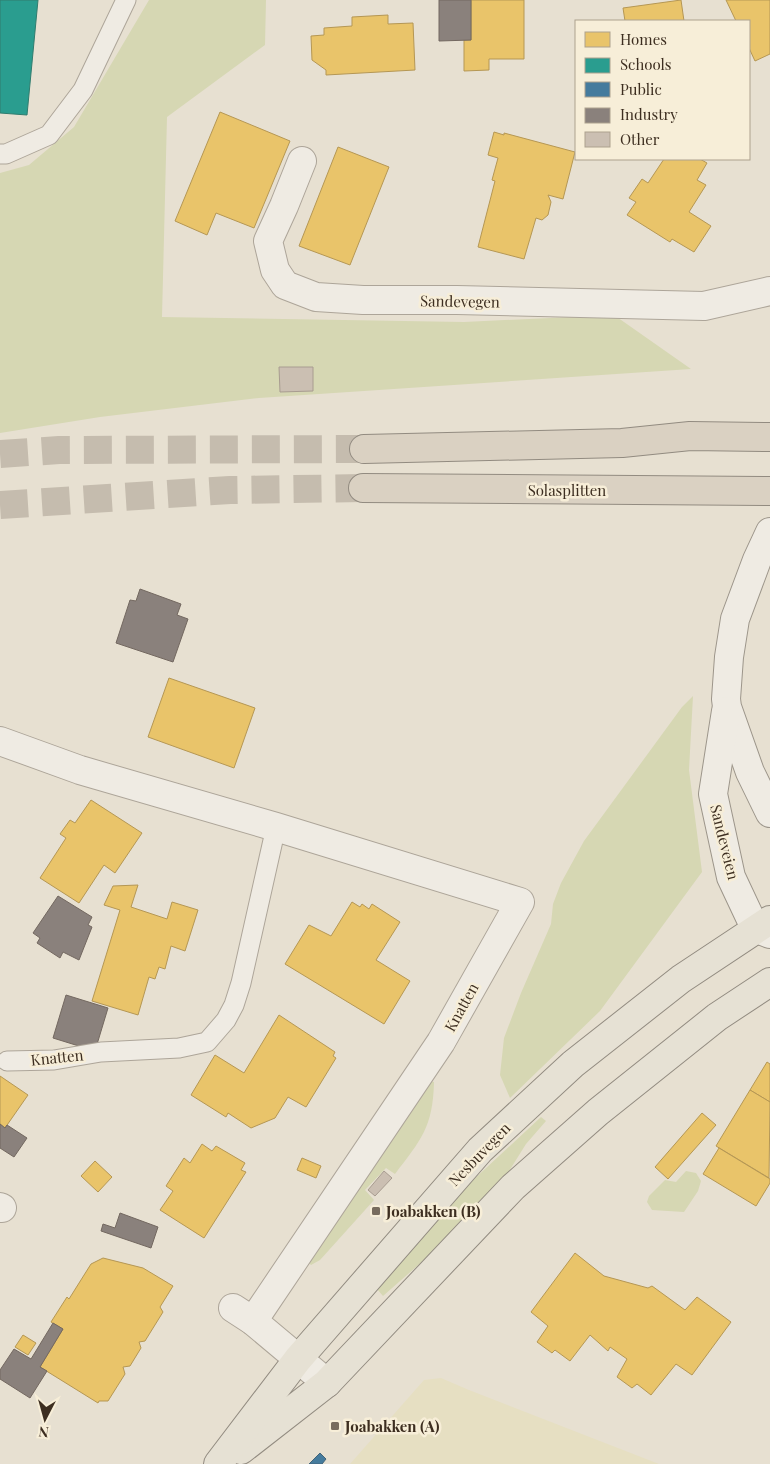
<svg xmlns="http://www.w3.org/2000/svg" width="770" height="1464" viewBox="0 0 770 1464" font-family="'Playfair Display',serif">
<style>
.farmland{fill:#e6dfc2}
.green{fill:#d6d7b3}
.homes{fill:#e9c46a;stroke:#b59754}
.schools{fill:#2a9d8f;stroke:#307c6e}
.public{fill:#457b9d;stroke:#436478}
.industry{fill:#8a817c;stroke:#736860}
.building{fill:#cbbfb2;stroke:#a89c90}
.lines{fill:none;stroke-linecap:round;stroke-linejoin:round}
.highway-tunnel{stroke:#c5bcae;stroke-width:28;stroke-dasharray:28 14;stroke-linecap:butt}
.lane-casing{stroke:#ada599;stroke-width:21}
.street-casing{stroke:#ada599;stroke-width:30}
.secondary-casing{stroke:#9c958a;stroke-width:30}
.primary-casing{stroke:#928b80;stroke-width:30}
.highway-casing{stroke:#928b80;stroke-width:30}
.lane{stroke:#efebe3;stroke-width:19}
.street{stroke:#efebe3;stroke-width:28}
.secondary{stroke:#efebe3;stroke-width:28}
.primary{stroke:#e6e1d4;stroke-width:28}
.highway{stroke:#dad1c2;stroke-width:28}
.poi-dot{fill:#786c5e;stroke:#f7eed8;stroke-width:2}
.labels{text-anchor:middle;dominant-baseline:central;stroke-width:5;stroke-linejoin:round;paint-order:stroke}
.street-label{font-size:15px;fill:#3d2e20;stroke:#f7eed8}
.poi-label{font-size:15px;font-weight:bold;fill:#3d2e20;stroke:#f7eed8;text-anchor:start}
</style>
<rect width="100%" height="100%" fill="#e7e0d1"/>
<polygon class="farmland" points="441,1378 469,1390 659,1464 350,1464 424,1380"/>
<g class="green">
<polygon points="149,0 266,0 265,45 167,117 162,317 464,322 614,315 691,369 259,398 100,417 0,433 0,173 29,165 74,127"/>
<polygon points="693,696 689,770 702,872 600,1011 510,1098 500,1075 504,1038 521,993 551,924 553,904 561,883 584,841 682,707"/>
<path d="M430,1081L434,1082C433,1127 421,1140 395,1174L386,1168L365,1190L374,1200L320,1260L311,1265L309,1263L326,1233Z"/>
<polygon points="541,1117 546,1121 526,1144 501,1184 449,1238 383,1296 377,1289 471,1182"/>
<polygon points="686,1171 696,1173 701,1181 698,1191 684,1212 652,1210 647,1202 649,1196 665,1180 676,1182"/>
</g>
<g class="homes">
<polygon points="471,0 524,0 524,59 489,59 489,70 464,71 464,40 471,40"/>
<polygon points="681,0 684,21 625,21 623,8"/>
<polygon points="726,0 770,0 770,54 755,61 749,48 749,21 736,21"/>
<polygon points="388,15 388,24 413,23 415,70 326,75 326,70 312,60 311,36 324,35 324,28 352,26 352,17"/>
<polygon points="220,112 290,141 254,228 216,213 207,235 175,221"/>
<polygon points="494,132 504,135 504,133 575,152 563,199 548,195 551,202 548,215 542,220 536,218 524,259 478,247 495,181 492,180 498,158 488,155"/>
<polygon points="338,147 389,167 350,265 299,246"/>
<polygon points="664,159 700,159 707,163 697,180 706,185 689,212 711,226 694,252 672,239 670,242 627,215 636,202 629,198 642,179 648,183"/>
<polygon points="169,678 255,708 234,768 148,737"/>
<polygon points="91,800 142,833 115,873 104,865 79,903 40,878 66,838 60,834 70,820 75,823"/>
<polygon points="138,885 131,907 167,919 172,902 198,910 185,951 171,946 165,969 159,967 155,979 149,977 138,1015 92,1001 120,910 104,905 113,886"/>
<polygon points="352,902 360,907 362,904 369,909 372,904 400,922 376,960 410,981 384,1024 285,964 309,925 331,936"/>
<polygon points="279,1015 335,1052 333,1056 336,1058 306,1107 288,1097 275,1118 251,1128 228,1113 226,1117 191,1095 215,1055 244,1073"/>
<polygon points="767,1062 770,1064 770,1102 750,1090"/>
<polygon points="0,1076 28,1095 5,1128 0,1124"/>
<polygon points="750,1090 770,1102 769,1178 716,1146"/>
<polygon points="702,1113 716,1125 668,1179 655,1167"/>
<polygon points="202,1144 212,1151 216,1146 245,1163 241,1170 246,1172 204,1238 160,1210 173,1191 166,1186 184,1158 190,1163"/>
<polygon points="719,1148 770,1179 770,1183 756,1206 703,1174"/>
<polygon points="302,1158 321,1166 316,1178 297,1170"/>
<polygon points="95,1161 112,1177 98,1192 81,1176"/>
<polygon points="575,1253 604,1276 648,1288 652,1286 685,1310 697,1297 731,1322 692,1375 676,1364 651,1395 637,1384 632,1388 617,1377 627,1359 610,1347 608,1351 590,1335 570,1361 555,1350 552,1353 537,1342 548,1326 531,1312"/>
<polygon points="103,1258 143,1268 173,1286 160,1307 163,1312 145,1341 139,1342 141,1348 130,1366 123,1367 125,1374 108,1401 99,1401 98,1403 40,1367 63,1329 51,1322 67,1297 69,1299 91,1264"/>
<polygon points="23,1335 36,1343 28,1355 15,1347"/>
</g>
<polygon class="schools" points="0,0 38,0 27,115 0,113"/>
<polygon class="public" points="320,1453 326,1459 322,1464 309,1464"/>
<g class="industry">
<polygon points="439,0 471,0 471,40 439,41"/>
<polygon points="140,589 181,604 177,615 188,619 173,662 116,643 130,600 136,601"/>
<polygon points="58,896 92,917 88,925 92,927 79,960 63,952 60,958 37,943 40,938 33,933"/>
<polygon points="66,995 108,1008 95,1051 53,1038"/>
<polygon points="0,1124 5,1128 7,1125 27,1138 14,1157 0,1148"/>
<polygon points="120,1213 158,1227 151,1248 101,1231 103,1224 115,1228"/>
<polygon points="53,1323 63,1329 40,1367 47,1371 30,1398 0,1379 0,1370 14,1349 31,1359"/>
</g>
<g class="building">
<polygon points="279,367 313,367 313,391 280,392"/>
<polygon points="384,1171 392,1178 375,1196 368,1190"/>
</g>
<g class="lines">
<g class="highway-tunnel">
<polyline points="0,454 59,450 364,449"/>
<polyline points="0,505 230,490 363,488"/>
</g>
<g class="lane-casing">
<g id="lane">
<polyline points="0,154 6,154 49,135 83,90 126,0"/>
<polyline points="7,1061 54,1060 101,1052 179,1048 207,1042 226,1020 234,1005 241,983 276,827"/>
</g>
</g>
<g class="street-casing">
<g id="street">
<polyline points="302,161 284,206 268,241 275,270 285,285 316,297 363,300 457,300 704,306 770,291"/>
<polyline points="0,741 80,770 276,827 520,902 441,1042 253,1321"/>
<polyline points="0,1207 2,1208"/>
<polyline points="233,1308 253,1321 327,1383"/>
</g>
</g>
<g class="secondary-casing">
<g id="secondary">
<polyline points="770,532 757,560 735,619 729,657 726,699 727,707 750,772 770,813"/>
<polyline points="726,711 713,794 731,877 755,928 770,934"/>
</g>
</g>
<g class="primary-casing">
<g id="primary">
<polyline points="241,1450 327,1383 513,1187 598,1112 717,1017 770,982"/>
<polyline points="218,1464 298,1359 480,1150 573,1064 681,979 770,920"/>
</g>
</g>
<g class="highway-casing">
<g id="highway">
<polyline points="364,449 622,443 690,436 770,437"/>
<polyline points="363,488 770,491"/>
</g>
</g>
<use href="#lane" class="lane"/>
<use href="#street" class="street"/>
<use href="#secondary" class="secondary"/>
<use href="#primary" class="primary"/>
<use href="#highway" class="highway"/>
</g>
<g class="poi-dot">
<rect x="371" y="1206" width="10" height="10" rx="2.5"/>
<rect x="330" y="1421" width="10" height="10" rx="2.5"/>
</g>
<g class="labels">
<g class="street-label">
<text transform="translate(460 301) rotate(1)">Sandevegen</text>
<text x="567" y="490">Solasplitten</text>
<text transform="translate(725 842) rotate(76)">Sandeveien</text>
<text transform="translate(461 1007) rotate(-61)">Knatten</text>
<text transform="translate(57 1057) rotate(-6)">Knatten</text>
<text transform="translate(479 1154) rotate(-46)">Nesbuvegen</text>
</g>
<g class="poi-label">
<text x="386" y="1211">Joabakken (B)</text>
<text x="345" y="1426">Joabakken (A)</text>
</g>
</g>
<rect x="575" y="20" width="175" height="140" fill="#f7eed8" stroke="#ada18e"/>
<rect x="585" y="32" width="25" height="15" fill="#e9c46a" stroke="#ada18e"/>
<text x="620" y="45" font-size="15" fill="#3d2e20">Homes</text>
<rect x="585" y="58" width="25" height="15" fill="#2a9d8f" stroke="#ada18e"/>
<text x="620" y="70" font-size="15" fill="#3d2e20">Schools</text>
<rect x="585" y="82" width="25" height="15" fill="#457b9d" stroke="#ada18e"/>
<text x="620" y="95" font-size="15" fill="#3d2e20">Public</text>
<rect x="585" y="108" width="25" height="15" fill="#8a817c" stroke="#ada18e"/>
<text x="620" y="120" font-size="15" fill="#3d2e20">Industry</text>
<rect x="585" y="132" width="25" height="15" fill="#cbbfb2" stroke="#ada18e"/>
<text x="620" y="145" font-size="15" fill="#3d2e20">Other</text>
<g transform="translate(45 1419) rotate(186)" stroke="#f7eed8" stroke-width="4" paint-order="stroke">
<path d="M0-4L9 19L0 12L-9 19Z" fill="#3d2e20"/>
<text y="-8" font-size="14" font-weight="bold" text-anchor="middle" fill="#3d2e20">N</text>
</g>
</svg>
